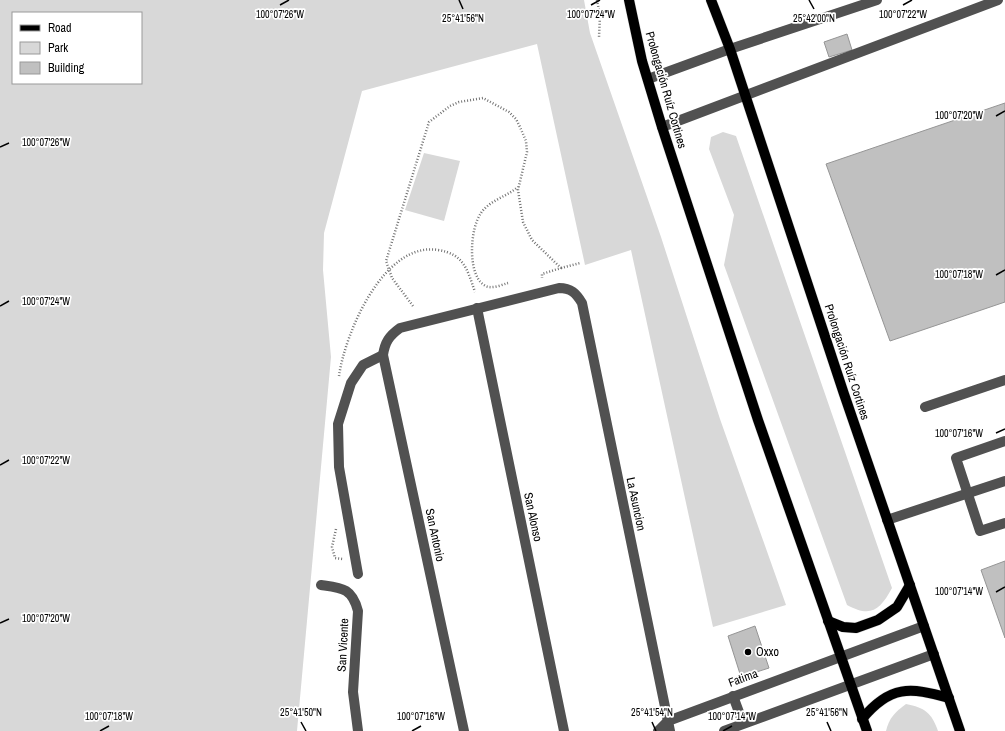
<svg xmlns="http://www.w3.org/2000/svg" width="1005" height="731" viewBox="0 0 1005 731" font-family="'Archivo Narrow',sans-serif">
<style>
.green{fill:#d8d8d8;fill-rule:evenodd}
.building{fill:#c0c0c0;stroke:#959595}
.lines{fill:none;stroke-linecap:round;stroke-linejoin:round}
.major-casing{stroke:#dbdbdb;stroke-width:11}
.path{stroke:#737373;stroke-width:2.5;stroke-dasharray:1 2;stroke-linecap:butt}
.minor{stroke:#515151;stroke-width:10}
.major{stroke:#000;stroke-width:10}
.ticks{fill:none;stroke:#000;stroke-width:1.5}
.poi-dot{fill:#000;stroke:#fff;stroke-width:1.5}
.labels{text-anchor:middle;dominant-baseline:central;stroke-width:3.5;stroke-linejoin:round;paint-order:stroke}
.street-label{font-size:12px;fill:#000;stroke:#fff}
.poi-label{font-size:12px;fill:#000;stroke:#fff;text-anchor:start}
.ticks-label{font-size:10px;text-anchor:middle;fill:#000;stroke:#fff;stroke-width:3.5;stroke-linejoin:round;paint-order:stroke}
</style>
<rect width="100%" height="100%" fill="#fff"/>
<g class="green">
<path d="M0,0H584L590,33L661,237L720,419L786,605L713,627L631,250L585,265L537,44L362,91L324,233L323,270L331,357L297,731H0ZM13,13H141V83H13Z"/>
<path d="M723,132L736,136L892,588C880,610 871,618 847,605L724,265L734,215L709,149L711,137Z"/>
<polygon points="424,153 460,161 444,221 405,210"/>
<path d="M906,704C925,708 931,712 938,731H886C889,718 895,712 906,704Z"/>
</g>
<g class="building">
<polygon points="847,34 852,50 829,57 824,42"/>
<polygon points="1005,103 1005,302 890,341 826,164"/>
<polygon points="1005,561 1005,638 981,570"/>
<polygon points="755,626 769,668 741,677 728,636"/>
</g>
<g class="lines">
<g class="major-casing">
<g id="major">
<polyline points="629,0 642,61 662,127 758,420 867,731"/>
<polyline points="711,0 730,49 844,394 960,731"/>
<polyline points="828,621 843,627 856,628 878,620 897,607 910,585"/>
<path d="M862,719C890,685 910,687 949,698"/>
</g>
</g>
<g class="path">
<polyline points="597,0 600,16 599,37"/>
<polyline points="561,268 580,263"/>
<path d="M508,283C501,285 491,290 484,285C467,274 470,228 481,213C490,200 506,197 518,187"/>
<polyline points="413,306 392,278 386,261 429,122 450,106 459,102 483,98 509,112 516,119 520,127 526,141 527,152 518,190 523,222 532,240 561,268 542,274 542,278"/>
<path d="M339,376C345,333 384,241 438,250C464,254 467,269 475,292"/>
<polyline points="336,529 332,547 335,558 343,559"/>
</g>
<g class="minor">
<polyline points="648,79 730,49 877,0"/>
<polyline points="662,127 998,0"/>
<polyline points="477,308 564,731"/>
<polyline points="925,407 1005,380"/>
<polyline points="1005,441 956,458 980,531 1005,523"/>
<polyline points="887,520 1005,481"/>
<polyline points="358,574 339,467 338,424 351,383 363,365 383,355"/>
<path d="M321,585C342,588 352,588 358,611L353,692L358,731"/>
<polyline points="733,696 743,723"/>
<path d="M464,731L383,355C385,342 389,336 400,328L559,288C571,288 576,293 582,303L670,731"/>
<polyline points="658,731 668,721 924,626"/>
<polyline points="724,731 934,654"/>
</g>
<use href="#major" class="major"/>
</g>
<path class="ticks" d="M459,0L463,9M809,0L814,9M280,5L289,0M591,5L600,0M903,5L912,0M996,116L1005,111M0,147L9,143M996,275L1005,270M0,306L9,301M996,433L1005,429M0,465L9,460M996,592L1005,587M0,623L9,619M301,722L306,731M652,722L656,731M827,722L831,731M100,731L109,726M412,731L421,726M723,731L732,726"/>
<circle class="poi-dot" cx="748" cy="652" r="4"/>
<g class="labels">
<g class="street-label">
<text transform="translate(666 90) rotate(74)">Prolongación Ruíz Cortines</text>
<text transform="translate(847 362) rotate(72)">Prolongación Ruíz Cortines</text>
<text transform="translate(636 504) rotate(78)">La Asuncion</text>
<text transform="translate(533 517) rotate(78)">San Alonso</text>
<text transform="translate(435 535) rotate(78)">San Antonio</text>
<text transform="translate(343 645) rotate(-87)">San Vicente</text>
<text transform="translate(743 678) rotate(-20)">Fatima</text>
</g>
<g class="poi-label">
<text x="756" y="652">Oxxo</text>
</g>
</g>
<g class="ticks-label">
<text x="280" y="18">100°07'26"W</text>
<text x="591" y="18">100°07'24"W</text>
<text x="903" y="18">100°07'22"W</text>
<text x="463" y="22">25°41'56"N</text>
<text x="814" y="22">25°42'00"N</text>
<text x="959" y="119">100°07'20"W</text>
<text x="46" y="146">100°07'26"W</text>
<text x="959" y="278">100°07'18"W</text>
<text x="46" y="305">100°07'24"W</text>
<text x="959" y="437">100°07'16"W</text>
<text x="46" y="464">100°07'22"W</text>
<text x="959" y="595">100°07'14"W</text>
<text x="46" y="622">100°07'20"W</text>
<text x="301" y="716">25°41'50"N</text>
<text x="652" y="716">25°41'54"N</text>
<text x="827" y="716">25°41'56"N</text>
<text x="109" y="720">100°07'18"W</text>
<text x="421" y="720">100°07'16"W</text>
<text x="732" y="720">100°07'14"W</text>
</g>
<rect x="12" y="12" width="130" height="72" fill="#ffffff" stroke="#999999"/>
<rect x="20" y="25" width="20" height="6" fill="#000000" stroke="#999999"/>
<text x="48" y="32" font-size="12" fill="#000000">Road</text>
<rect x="20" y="42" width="20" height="12" fill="#d8d8d8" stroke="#999999"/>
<text x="48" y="52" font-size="12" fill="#000000">Park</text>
<rect x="20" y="62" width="20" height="12" fill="#c0c0c0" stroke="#999999"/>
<text x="48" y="72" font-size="12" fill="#000000">Building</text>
</svg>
